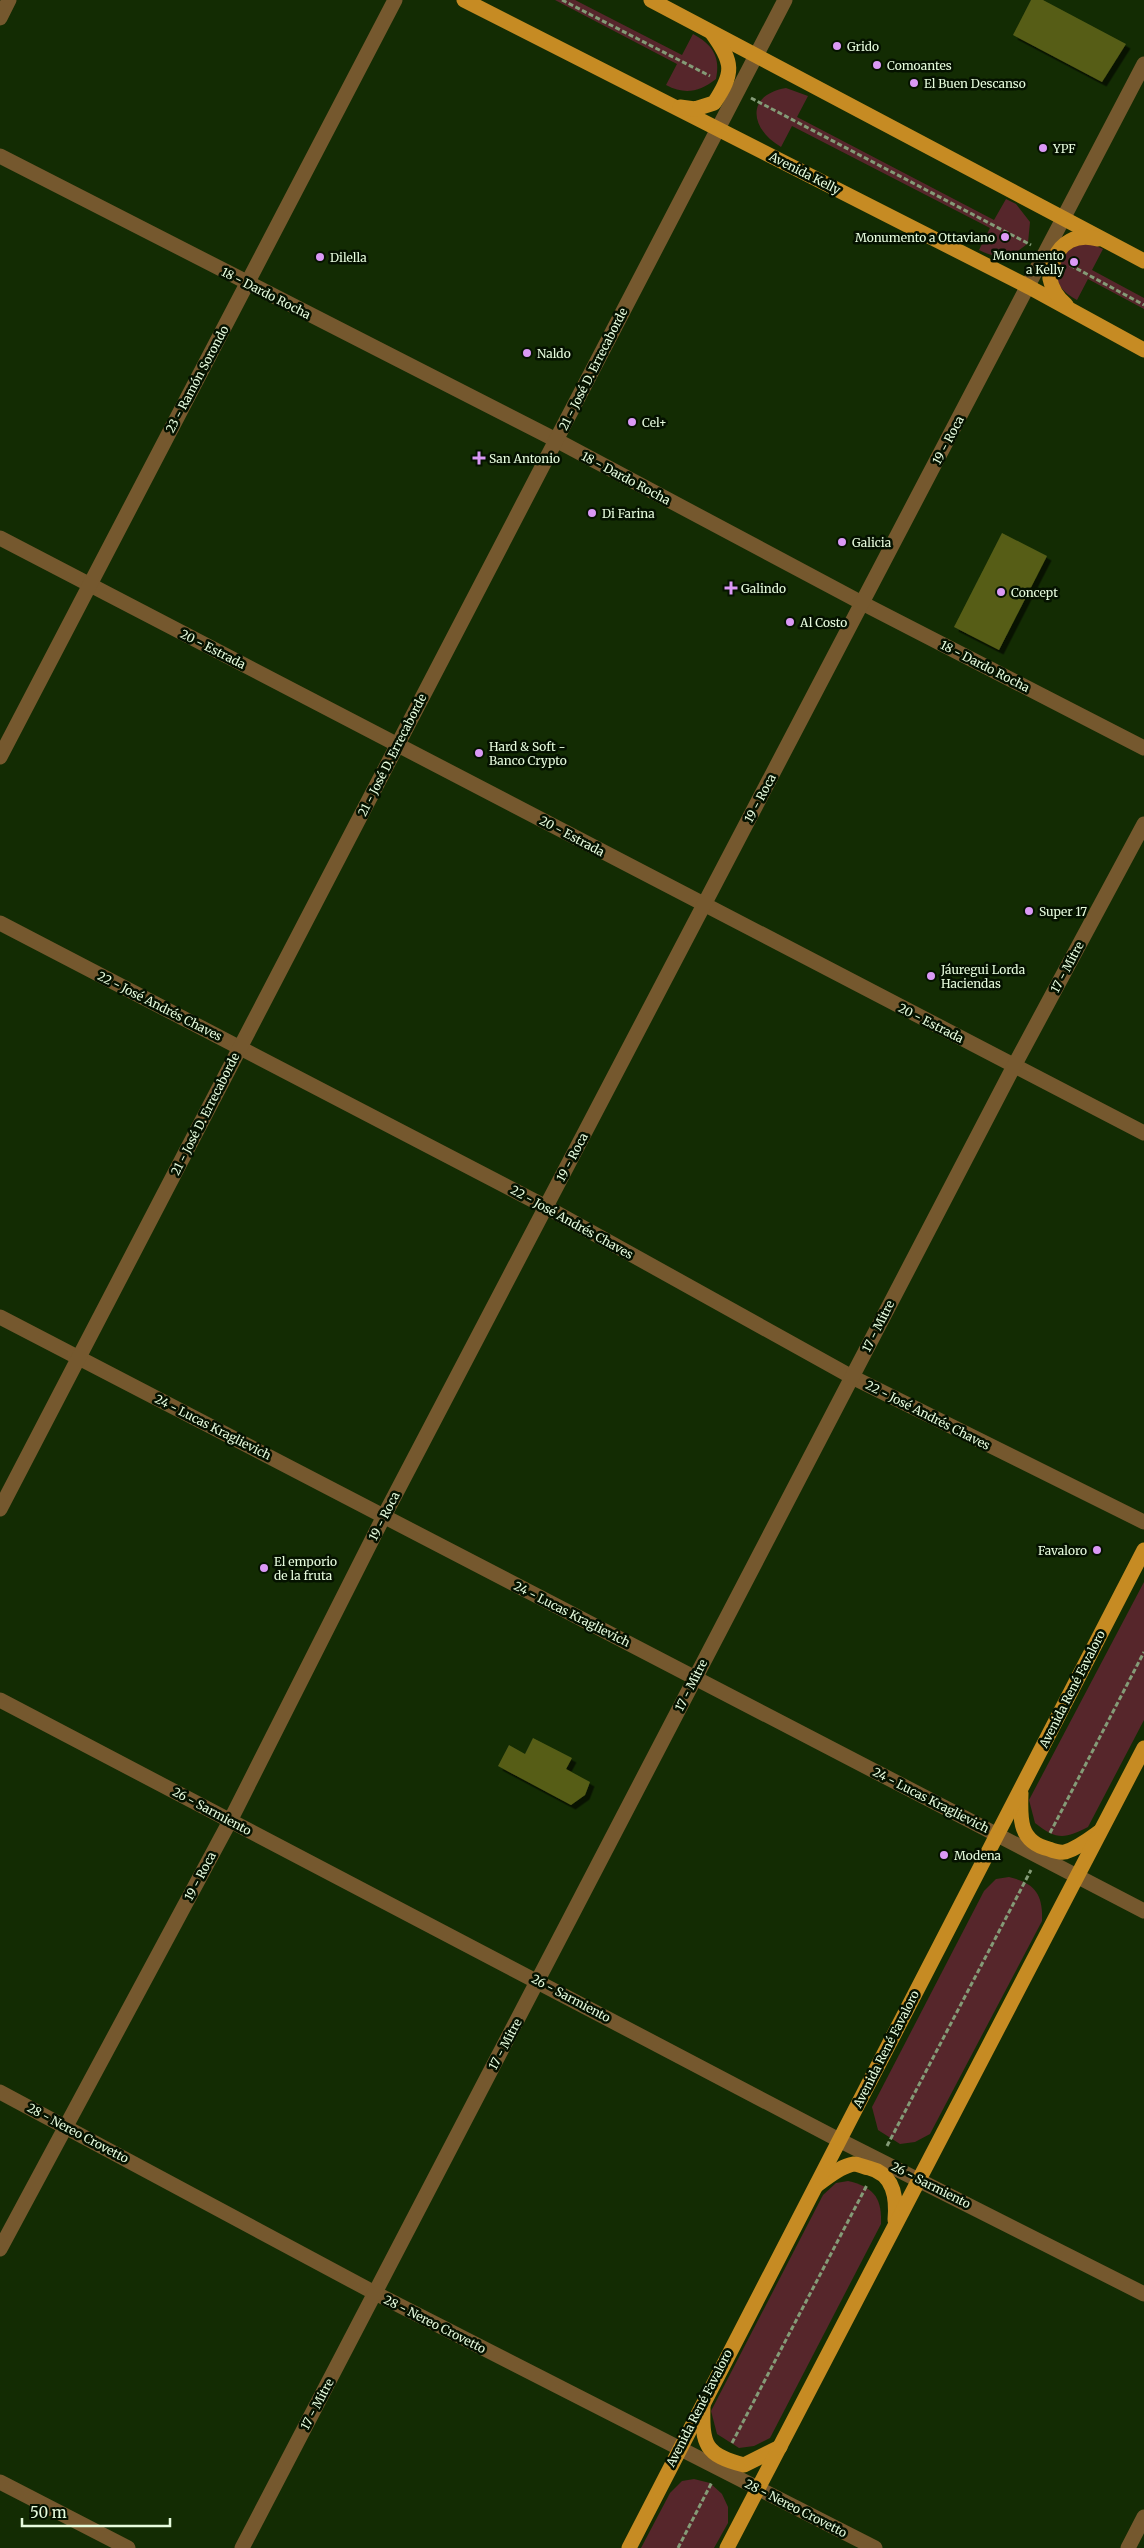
<svg xmlns="http://www.w3.org/2000/svg" width="1144" height="2548" viewBox="0 0 1144 2548" font-family="Merriweather,serif">
<style>
.green{fill:#56262b}
.building{fill:#565d19;filter:url(#shadow)}
.lines{fill:none;stroke-linecap:round;stroke-linejoin:round}
.path{stroke:#849b77;stroke-width:3;stroke-dasharray:5 2.5;stroke-linecap:butt}
.minor{stroke:#75582e;stroke-width:15}
.major{stroke:#c68b23;stroke-width:15}
.poi-dot{fill:#db99f6;stroke:#051200;stroke-width:2}
.labels{text-anchor:middle;dominant-baseline:central;stroke-width:5;stroke-linejoin:round;paint-order:stroke}
.poi-label{font-size:12px;fill:#e6fbdd;stroke:#051200;text-anchor:start}
.street-label{font-size:12px;fill:#e6fbdd;stroke:#051200}
</style>
<defs>
<filter id="shadow"><feDropShadow dx="4.5" dy="4.5" stdDeviation="0" flood-color="#0009"/></filter>
</defs>
<rect width="100%" height="100%" fill="#132c03"/>
<g class="green">
<path d="M555,0H575L682,55L693,34C712,44 721,57 716,79C699,92 685,95 666,85L677,64Z"/>
<path d="M786,88L808,96L797,117L994,220L1006,199L1016,204L1030,222L1028,243C1012,258 998,260 979,250L990,228L792,126L781,147C750,129 745,95 786,88Z"/>
<path d="M1073,243L1092,244L1103,249L1092,270L1144,298V309L1088,279L1077,300C1055,288 1057,279 1054,257Z"/>
<path d="M1144,1582V1720L1088,1827C1065,1839 1056,1840 1035,1823L1029,1800Z"/>
<path d="M1009,1877C1035,1883 1043,1894 1042,1921L930,2134L915,2142L900,2144L878,2130L872,2107L984,1891L996,1879Z"/>
<path d="M848,2181C874,2187 882,2198 881,2224L770,2438L754,2446L739,2448L717,2434L711,2411L823,2195L836,2183Z"/>
<polygon points="694,2479 710,2483 722,2494 728,2507 728,2523 714,2548 641,2548 670,2493 682,2481"/>
</g>
<g class="building">
<polygon points="1031,0 1043,0 1126,44 1102,82 1013,35"/>
<polygon points="1002,533 1047,556 999,650 954,627"/>
<polygon points="533,1738 572,1758 566,1769 590,1782 585,1795 571,1805 498,1766 509,1745 525,1754"/>
</g>
<g class="lines">
<g class="path">
<polyline points="562,0 710,76"/>
<polyline points="751,98 1031,245"/>
<polyline points="1070,265 1144,305"/>
<polyline points="1050,1833 1144,1652"/>
<polyline points="887,2146 1031,1870"/>
<polyline points="732,2443 867,2185"/>
<polyline points="678,2548 712,2482"/>
</g>
<g class="minor">
<polyline points="0,18 9,0"/>
<polyline points="0,156 556,440 862,603 1144,748"/>
<polyline points="0,538 1144,1133"/>
<polyline points="0,757 395,0"/>
<polyline points="0,923 546,1207 852,1377 1144,1522"/>
<polyline points="0,1317 1144,1911"/>
<polyline points="0,1509 785,0"/>
<polyline points="0,1700 839,2140 1144,2294"/>
<polyline points="0,2092 375,2293 875,2548"/>
<polyline points="0,2249 230,1821 384,1516 1144,64"/>
<polyline points="0,2482 128,2548"/>
<polyline points="242,2548 1014,1066 1144,824"/>
<polyline points="1128,2548 1144,2517"/>
</g>
<g class="major">
<polyline points="464,0 1029,287 1144,350"/>
<polyline points="651,0 1144,261"/>
<path d="M680,107L695,109L714,103C734,73 734,63 712,33"/>
<path d="M1066,305C1058,298 1052,290 1050,279C1049,274 1052,268 1053,263C1059,242 1077,233 1098,239"/>
<path d="M1021,1793C1020,1819 1019,1842 1049,1849C1054,1851 1060,1853 1065,1852C1078,1848 1088,1840 1099,1832"/>
<path d="M817,2185C827,2178 840,2166 854,2164C858,2164 864,2167 869,2168C894,2174 897,2198 895,2220"/>
<path d="M703,2406C702,2445 705,2455 744,2465L780,2447"/>
<polyline points="629,2548 1144,1550"/>
<polyline points="727,2548 1144,1748"/>
</g>
</g>
<g class="poi-dot">
<circle cx="837" cy="46" r="5"/>
<circle cx="877" cy="65" r="5"/>
<circle cx="914" cy="83" r="5"/>
<circle cx="1043" cy="148" r="5"/>
<circle cx="1005" cy="237" r="5"/>
<circle cx="320" cy="257" r="5"/>
<circle cx="1074" cy="262" r="5"/>
<circle cx="527" cy="353" r="5"/>
<circle cx="632" cy="422" r="5"/>
<path d="M476.5 450.5h5v5h5v5h-5v5h-5v-5h-5v-5h5z"/>
<circle cx="592" cy="513" r="5"/>
<circle cx="842" cy="542" r="5"/>
<path d="M728.5 580.5h5v5h5v5h-5v5h-5v-5h-5v-5h5z"/>
<circle cx="1001" cy="592" r="5"/>
<circle cx="790" cy="622" r="5"/>
<circle cx="479" cy="753" r="5"/>
<circle cx="1029" cy="911" r="5"/>
<circle cx="931" cy="976" r="5"/>
<circle cx="1097" cy="1550" r="5"/>
<circle cx="264" cy="1568" r="5"/>
<circle cx="944" cy="1855" r="5"/>
</g>
<g class="labels">
<g class="poi-label">
<text x="847" y="46">Grido</text>
<text x="887" y="65">Comoantes</text>
<text x="924" y="83">El Buen Descanso</text>
<text x="1053" y="148">YPF</text>
<text x="995" y="237" text-anchor="end">Monumento a Ottaviano</text>
<text x="1064" y="255" text-anchor="end">Monumento<tspan x="1064" dy="14">a Kelly</tspan></text>
<text x="330" y="257">Dilella</text>
<text x="537" y="353">Naldo</text>
<text x="642" y="422">Cel+</text>
<text x="489" y="458">San Antonio</text>
<text x="602" y="513">Di Farina</text>
<text x="852" y="542">Galicia</text>
<text x="741" y="588">Galindo</text>
<text x="1011" y="592">Concept</text>
<text x="800" y="622">Al Costo</text>
<text x="489" y="746">Hard &amp; Soft -<tspan x="489" dy="14">Banco Crypto</tspan></text>
<text x="1039" y="911">Super 17</text>
<text x="941" y="969">Jáuregui Lorda<tspan x="941" dy="14">Haciendas</tspan></text>
<text x="1087" y="1550" text-anchor="end">Favaloro</text>
<text x="274" y="1561">El emporio<tspan x="274" dy="14">de la fruta</tspan></text>
<text x="954" y="1855">Modena</text>
</g>
<g class="street-label">
<text transform="translate(805 173) rotate(27)">Avenida Kelly</text>
<text transform="translate(266 293) rotate(27)">18 - Dardo Rocha</text>
<text transform="translate(593 369) rotate(-63)">21 - José D. Errecaborde</text>
<text transform="translate(197 379) rotate(-62)">23 - Ramón Sorondo</text>
<text transform="translate(948 440) rotate(-62)">19 - Roca</text>
<text transform="translate(626 478) rotate(28)">18 - Dardo Rocha</text>
<text transform="translate(213 649) rotate(27)">20 - Estrada</text>
<text transform="translate(985 666) rotate(27)">18 - Dardo Rocha</text>
<text transform="translate(392 755) rotate(-63)">21 - José D. Errecaborde</text>
<text transform="translate(760 798) rotate(-62)">19 - Roca</text>
<text transform="translate(572 836) rotate(28)">20 - Estrada</text>
<text transform="translate(1067 967) rotate(-62)">17 - Mitre</text>
<text transform="translate(160 1006) rotate(27)">22 - José Andrés Chaves</text>
<text transform="translate(931 1023) rotate(27)">20 - Estrada</text>
<text transform="translate(205 1114) rotate(-63)">21 - José D. Errecaborde</text>
<text transform="translate(572 1157) rotate(-62)">19 - Roca</text>
<text transform="translate(572 1222) rotate(29)">22 - José Andrés Chaves</text>
<text transform="translate(878 1326) rotate(-63)">17 - Mitre</text>
<text transform="translate(928 1415) rotate(27)">22 - José Andrés Chaves</text>
<text transform="translate(213 1427) rotate(27)">24 - Lucas Kraglievich</text>
<text transform="translate(384 1516) rotate(-63)">19 - Roca</text>
<text transform="translate(572 1614) rotate(27)">24 - Lucas Kraglievich</text>
<text transform="translate(691 1685) rotate(-63)">17 - Mitre</text>
<text transform="translate(1072 1689) rotate(-63)">Avenida René Favaloro</text>
<text transform="translate(931 1800) rotate(27)">24 - Lucas Kraglievich</text>
<text transform="translate(212 1811) rotate(28)">26 - Sarmiento</text>
<text transform="translate(200 1876) rotate(-62)">19 - Roca</text>
<text transform="translate(571 1998) rotate(28)">26 - Sarmiento</text>
<text transform="translate(505 2044) rotate(-62)">17 - Mitre</text>
<text transform="translate(886 2049) rotate(-63)">Avenida René Favaloro</text>
<text transform="translate(78 2133) rotate(28)">28 - Nereo Crovetto</text>
<text transform="translate(931 2185) rotate(27)">26 - Sarmiento</text>
<text transform="translate(435 2324) rotate(27)">28 - Nereo Crovetto</text>
<text transform="translate(317 2404) rotate(-62)">17 - Mitre</text>
<text transform="translate(699 2408) rotate(-63)">Avenida René Favaloro</text>
<text transform="translate(796 2508) rotate(27)">28 - Nereo Crovetto</text>
</g>
</g>
<path d="M22 2518v8h148v-8" fill="none" stroke="#e6fbdd" stroke-width="2.5"/>
<text x="30" y="2518" font-size="15" fill="#e6fbdd" stroke="#051200" stroke-width="4" paint-order="stroke">50 m</text>
</svg>
